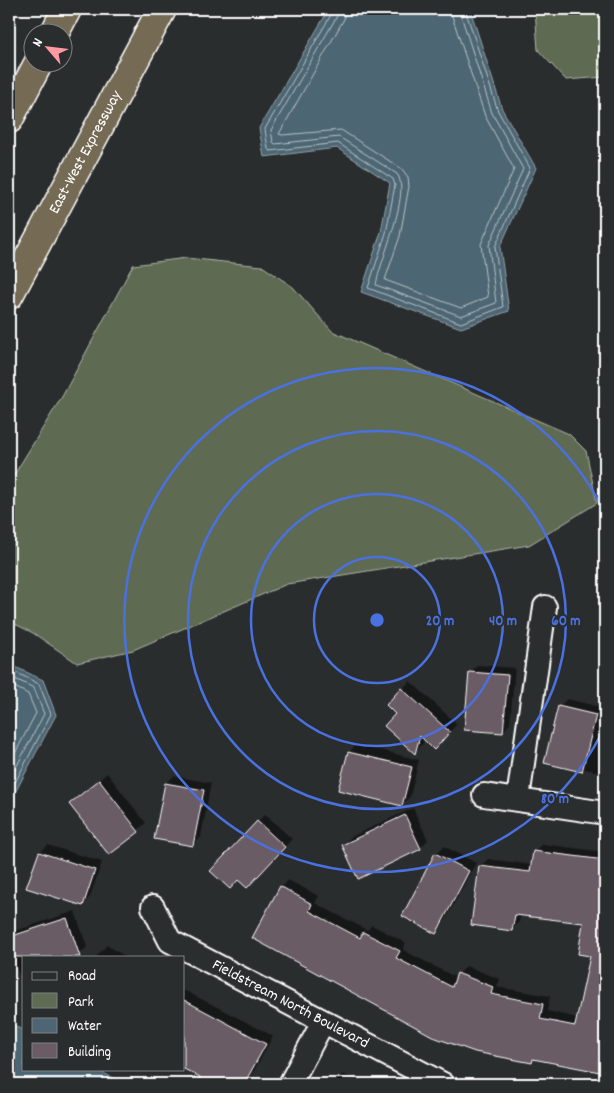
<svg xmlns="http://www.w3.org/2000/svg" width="614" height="1093" viewBox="0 0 614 1093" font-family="Dekko,sans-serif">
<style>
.green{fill:#5f6b53;stroke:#afb5a9}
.water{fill:#4e6673;stroke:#95a3ab}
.shadow{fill:#0007}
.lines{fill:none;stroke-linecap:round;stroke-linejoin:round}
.shore{stroke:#b8c2c7;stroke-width:1}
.building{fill:#6b5b65;stroke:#fff}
.minor-casing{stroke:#fff;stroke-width:26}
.highway-casing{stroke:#fff;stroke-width:31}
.minor{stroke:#2a2d2e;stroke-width:22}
.highway{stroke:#746b52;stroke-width:28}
.ring{fill:none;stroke:#4a71e0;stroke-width:2.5}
.labels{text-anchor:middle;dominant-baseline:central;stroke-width:4;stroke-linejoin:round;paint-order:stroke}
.street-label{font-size:16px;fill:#fff;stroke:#2a2d2e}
.centre{fill:#4a71e0;stroke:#2a2d2e;stroke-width:2.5}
.ring-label{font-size:15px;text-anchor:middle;font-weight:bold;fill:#4a71e0;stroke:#2a2d2e;stroke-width:4;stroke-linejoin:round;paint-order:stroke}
</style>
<rect width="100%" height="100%" fill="#2a2d2e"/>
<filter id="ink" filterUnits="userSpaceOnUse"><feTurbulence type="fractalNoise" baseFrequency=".02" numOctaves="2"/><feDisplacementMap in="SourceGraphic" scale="10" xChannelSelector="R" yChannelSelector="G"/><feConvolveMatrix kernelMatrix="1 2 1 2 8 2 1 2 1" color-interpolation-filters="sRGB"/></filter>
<g filter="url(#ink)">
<g class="green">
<polygon points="535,9 605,9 605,77 566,80 538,50"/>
<polygon points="186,258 262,266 293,287 332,331 569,434 586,451 597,503 529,545 287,584 133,650 77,663 33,633 9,621 9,483 63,395 133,265"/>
</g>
<g class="water">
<polygon points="329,9 470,9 502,109 536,168 500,247 509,311 461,328 361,292 381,232 390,183 337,148 264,157 259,128"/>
<polygon points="9,664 43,680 56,715 9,804"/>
<polygon points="9,1023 24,1031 24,1069 96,1069 124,1084 9,1084"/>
</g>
<g class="shadow">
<polygon points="478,665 515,668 510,724 502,732 470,673"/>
<polygon points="410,681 457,724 442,740 424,739 423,744 415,752 397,714 387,705"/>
<polygon points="567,699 605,708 605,773 584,769 582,771 559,707"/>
<polygon points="357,744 419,760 410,797 402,805 349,752"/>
<polygon points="107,773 146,823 109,854 71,804"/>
<polygon points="174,776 211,783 201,837 193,845 166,783"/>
<polygon points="413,808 428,840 420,848 344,845 351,837"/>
<polygon points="265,814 292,839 258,875 238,879 212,871"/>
<polygon points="542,844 605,852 605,1072 535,1058 532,1061 475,1051 281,887 288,880 319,896 315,903 367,930 372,925 406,943 403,950 457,978 459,974 466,966 500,979 497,987 550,996 547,1011 578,1018 592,955 584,922 521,914 519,922 512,930 480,866 488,859 533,865 534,852"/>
<polygon points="48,845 102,862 90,897 82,905 40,852"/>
<polygon points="444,846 476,863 443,924 436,932 436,854"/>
<polygon points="75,911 87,947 79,955 24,957 24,974 19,975 9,945 9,937 15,931"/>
<polygon points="107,945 126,957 96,957"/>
<polygon points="184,990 273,1036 247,1084 204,1084 199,1082 202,1077 184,1067"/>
<polygon points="343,1074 363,1084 334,1084"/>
</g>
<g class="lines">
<g class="shore">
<polyline points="333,9 332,13 265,129 268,149 270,151 338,143 393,179 395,185 386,233 368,288 461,323 503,307 495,247 530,168 498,111 465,9"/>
<path d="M339,9L337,16L271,130L273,142L275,144L339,137L397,174C412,192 379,263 376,285L461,316L496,303L489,245L523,169L492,113L459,9"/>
<polyline points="346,9 344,19 279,134 282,135 341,130 402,169 408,177 409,186 400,236 385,280 461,308 488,297 481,244 514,169 485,116 452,16 451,9"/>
<polyline points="9,669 39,684 51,714 9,794"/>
<polyline points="9,676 34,688 44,714 9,781"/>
<polyline points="9,684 28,694 36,713 9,765"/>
</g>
</g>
<g class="building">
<polygon points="469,672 508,675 503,733 464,730"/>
<polygon points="401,688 450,732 434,750 420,736 415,754 384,726 395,714 386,705"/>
<polygon points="558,706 596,715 582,772 544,763"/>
<polygon points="348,752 412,767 402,806 338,790"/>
<polygon points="99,780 139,832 109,855 69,804"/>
<polygon points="165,783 204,790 193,846 154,839"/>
<polygon points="405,815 421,849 358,879 342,845"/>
<polygon points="257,821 285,847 247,888 238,880 230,889 210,871"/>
<polygon points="533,851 605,860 605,1073 533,1059 532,1063 475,1052 436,1038 252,938 280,886 312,904 309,911 360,938 363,932 400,951 396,958 452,987 457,973 493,987 491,994 543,1004 540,1019 575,1026 590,956 578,954 583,923 515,915 512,931 471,925 479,866 530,872"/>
<polygon points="39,852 95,870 83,906 26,888"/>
<polygon points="435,853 469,871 436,934 402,916"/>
<polygon points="67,918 80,957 11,957 9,949 9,937"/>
<polygon points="184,1000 266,1044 244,1084 197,1084 200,1077 184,1069"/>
</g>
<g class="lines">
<g class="minor-casing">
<g id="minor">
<polyline points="484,795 605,813"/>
<polyline points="518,799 545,607"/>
<path id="s1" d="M153,907L170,941L443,1084"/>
<polyline points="290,1084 323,1022"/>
</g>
</g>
<g class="highway-casing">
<g id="highway">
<polyline points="55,32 67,9"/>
<polyline points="9,119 39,62"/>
<path id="s2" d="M9,295L162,9"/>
</g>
</g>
<use href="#minor" class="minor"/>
<use href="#highway" class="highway"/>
</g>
</g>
<g class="ring">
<circle cx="377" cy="620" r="63"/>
<circle cx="377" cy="620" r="126"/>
<circle cx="377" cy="620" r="189"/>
<path d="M604 728A252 252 0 1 1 604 512"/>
</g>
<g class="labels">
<g class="street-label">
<text stroke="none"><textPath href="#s2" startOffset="162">East-West Expressway</textPath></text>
<text stroke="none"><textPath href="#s1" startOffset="174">Fieldstream North Boulevard</textPath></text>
</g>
</g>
<circle cx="377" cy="620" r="8" class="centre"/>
<g class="ring-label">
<text x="440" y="625">20 m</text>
<text x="503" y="625">40 m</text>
<text x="566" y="625">60 m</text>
<text x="555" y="803">80 m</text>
</g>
<rect width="614" height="1093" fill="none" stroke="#2a2d2e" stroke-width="30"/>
<rect x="15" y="15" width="584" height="1063" fill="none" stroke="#fff" stroke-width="2" filter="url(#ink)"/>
<rect x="22" y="956" width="162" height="115" fill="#2a2d2e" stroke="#7f8182"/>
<rect x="32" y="972" width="25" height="8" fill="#2a2d2e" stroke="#7f8182"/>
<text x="68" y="980" font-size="15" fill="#ffffff">Road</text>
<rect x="32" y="993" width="25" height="15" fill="#5f6b53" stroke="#7f8182"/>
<text x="68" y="1006" font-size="15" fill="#ffffff">Park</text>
<rect x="32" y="1018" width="25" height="15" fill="#4e6673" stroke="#7f8182"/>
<text x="68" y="1030" font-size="15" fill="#ffffff">Water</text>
<rect x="32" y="1043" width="25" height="15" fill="#6b5b65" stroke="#7f8182"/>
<text x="68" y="1056" font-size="15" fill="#ffffff">Building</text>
<g transform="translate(48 48) rotate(298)"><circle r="24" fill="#2a2d2e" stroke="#7f8182"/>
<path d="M0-4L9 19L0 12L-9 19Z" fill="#ff9aa2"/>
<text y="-8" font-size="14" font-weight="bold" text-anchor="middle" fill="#ffffff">N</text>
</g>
</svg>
